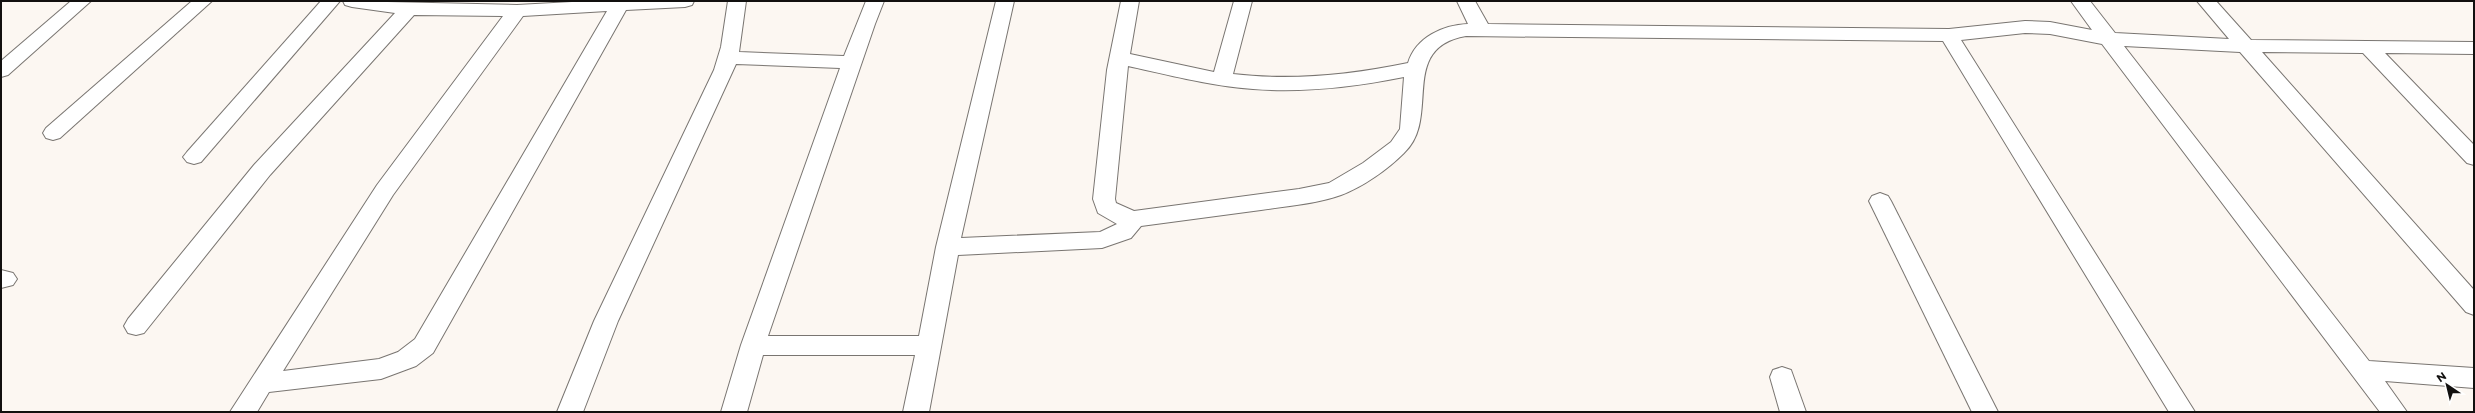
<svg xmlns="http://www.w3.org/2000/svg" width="2475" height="413" viewBox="0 0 2475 413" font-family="Montserrat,sans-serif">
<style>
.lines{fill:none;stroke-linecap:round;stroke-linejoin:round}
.minor-casing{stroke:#797571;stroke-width:2}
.minor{fill:#fff;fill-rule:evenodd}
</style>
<rect width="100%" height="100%" fill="#fcf7f2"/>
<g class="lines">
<g class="minor-casing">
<g id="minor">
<polygon points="71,1 91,1 8,75 1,77 1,61"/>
<polygon points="192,1 212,1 60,138 53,140 46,138 43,133 46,128"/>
<polygon points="321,1 340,1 201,162 194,164 187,162 183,157 187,152"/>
<path d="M343,1L517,5L590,1H694L692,5L685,7L626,10L433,353L416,366L381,379L269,392L257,412H230L377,185L503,16L414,15L270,175L144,333L136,335L128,333L124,326L128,319L254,165L395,13L352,7L345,5ZM607,11L415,339L398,352L379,359L283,371L393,195L523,16Z"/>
<path d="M728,1H746L739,52L844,56L866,1H884L875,24L768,336H919L936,247L996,1H1014L961,238L1100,232L1117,224L1098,213L1093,199L1107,70L1121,1H1139L1130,54L1214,72L1234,1H1252L1233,74C1292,81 1350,75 1408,63C1416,37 1443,25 1468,24L1457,1H1475L1488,24L1949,29L2025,21L2050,22L2092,30L2071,1H2090L2115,33L2229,39L2197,1H2216L2251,40L2474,42V54L2385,53L2474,145V165L2467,163L2363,53L2262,52L2474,290V315L2466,312L2240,52L2124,46L2369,361L2474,368V388L2385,381L2407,412H2380L2102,44L2050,34L2025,33L1961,40L2195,412H2169L1943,41L1466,36C1397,48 1442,118 1404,153C1388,169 1363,187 1341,195C1316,204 1287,206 1261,210C1221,215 1181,221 1141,226L1131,238L1102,248L958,255L929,412H903L915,355H763L747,412H721L741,345L840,68L736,64L618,321L583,412H557L594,321L714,70L721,47ZM1128,66C1169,75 1211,86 1253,89C1304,93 1354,87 1404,77L1400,129L1391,142L1363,163L1329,183L1299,189L1134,211L1116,203L1115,199Z"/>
<polygon points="1880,193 1888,196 1891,201 1998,412 1972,412 1869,201 1872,196"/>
<polygon points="1,270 13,273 17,279 13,285 1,288"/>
<polygon points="1782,367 1791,370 1806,412 1780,412 1770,377 1773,370"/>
</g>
</g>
<use href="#minor" class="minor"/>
</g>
<rect width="2475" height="413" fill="none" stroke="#12100f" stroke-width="4"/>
<g transform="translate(2447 385) rotate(325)" stroke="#ffffff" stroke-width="3" paint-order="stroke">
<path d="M0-3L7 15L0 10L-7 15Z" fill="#12100f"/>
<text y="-6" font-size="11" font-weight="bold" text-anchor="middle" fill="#12100f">N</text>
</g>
</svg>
